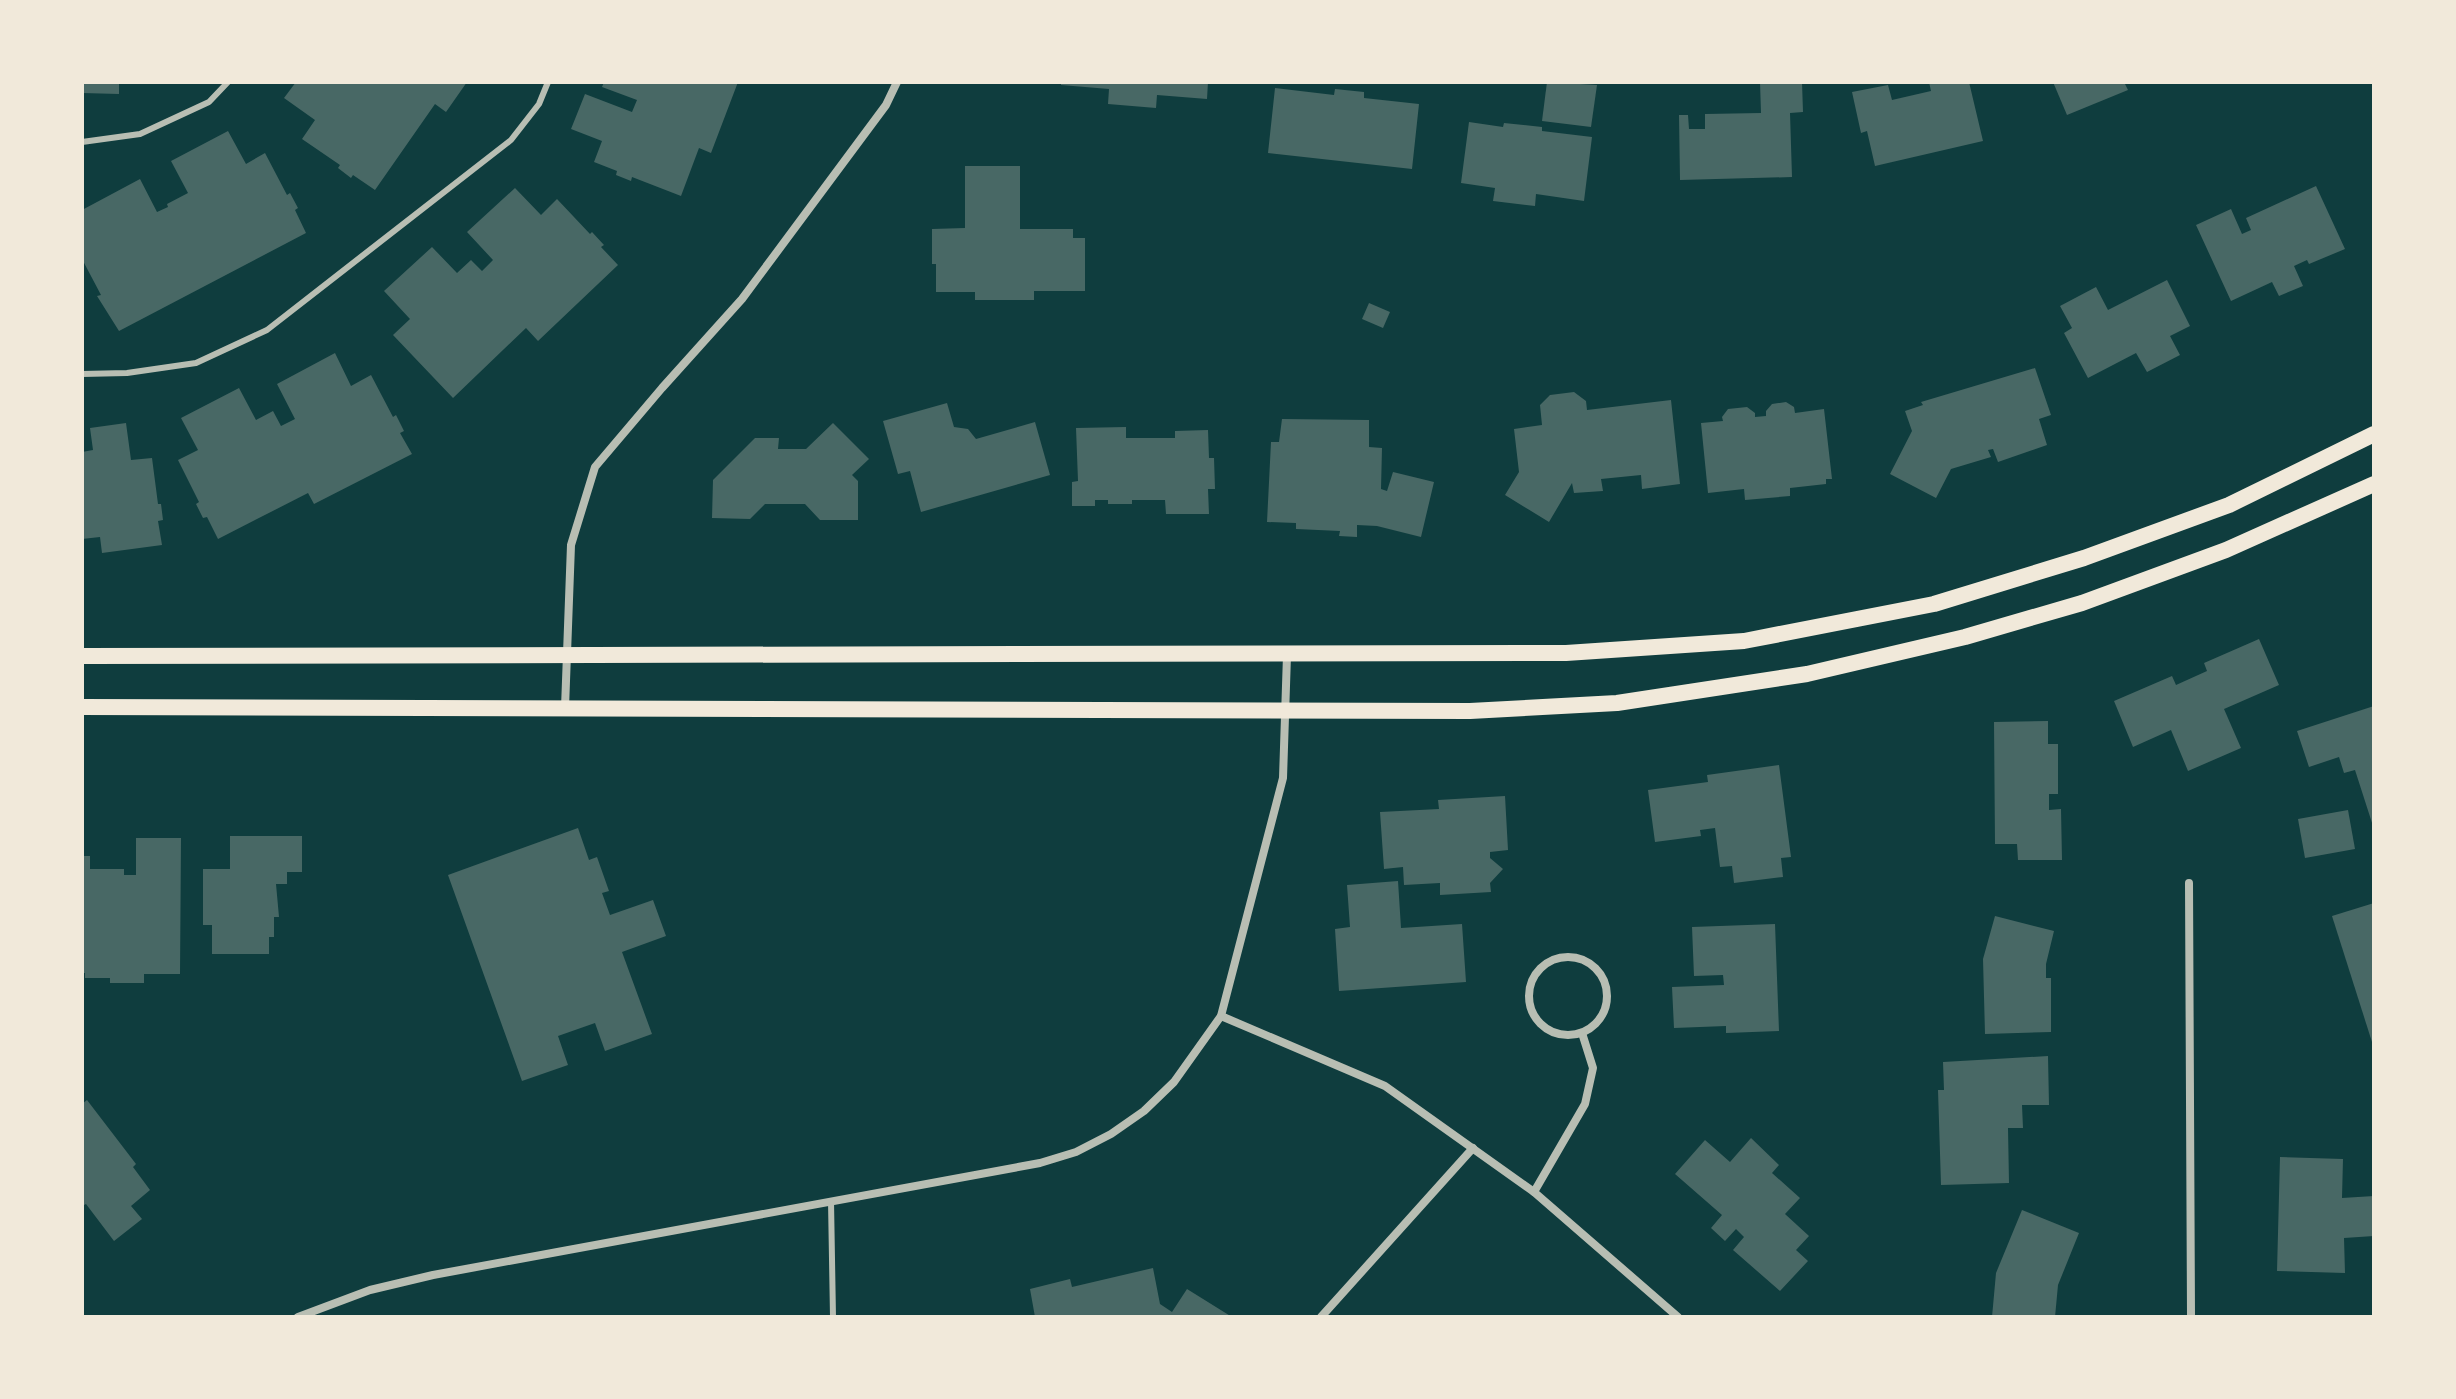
<svg xmlns="http://www.w3.org/2000/svg" width="2456" height="1399" viewBox="0 0 2456 1399" font-family="'Fira Sans Condensed',sans-serif">
<style>
.building{fill:#486865}
.lines{fill:none;stroke-linecap:round;stroke-linejoin:round}
.service{stroke:#b8beb3;stroke-width:6}
.minor{stroke:#b8beb3;stroke-width:8}
.secondary{stroke:#f1e9da;stroke-width:16}
</style>
<rect width="100%" height="100%" fill="#0f3d3e"/>
<g class="building">
<polygon points="82,82 119,82 119,94 82,93"/>
<polygon points="296,82 467,82 446,112 435,104 375,190 353,175 351,178 338,168 340,165 302,139 315,120 284,98"/>
<polygon points="604,82 738,82 711,153 699,148 681,196 632,177 631,181 616,175 617,171 594,162 602,141 571,129 585,94 632,112 637,100 602,87"/>
<polygon points="1061,82 1208,82 1207,99 1157,95 1156,108 1108,104 1109,89 1061,85"/>
<polygon points="1547,82 1597,85 1591,127 1542,121"/>
<polygon points="1760,82 1802,82 1803,112 1790,113 1792,177 1680,180 1679,115 1688,115 1689,129 1705,129 1705,114 1761,113"/>
<polygon points="1929,82 1969,82 1983,141 1875,166 1867,131 1861,133 1852,92 1888,85 1892,100 1931,91"/>
<polygon points="2053,82 2124,82 2128,90 2067,115"/>
<polygon points="1275,88 1334,95 1335,89 1364,92 1364,98 1419,104 1412,169 1268,153"/>
<polygon points="1469,122 1503,127 1504,123 1542,127 1542,131 1592,137 1584,201 1536,194 1535,206 1493,201 1495,188 1461,183"/>
<polygon points="228,131 246,164 265,153 287,195 290,193 298,208 295,210 306,233 119,331 97,296 101,295 82,259 82,210 140,179 157,212 168,207 167,204 188,193 171,161"/>
<polygon points="965,166 1020,166 1020,229 1073,229 1073,238 1085,238 1085,291 1034,291 1034,300 975,300 975,292 936,292 936,264 932,264 932,229 965,228"/>
<polygon points="2316,186 2345,249 2309,264 2307,260 2294,266 2303,286 2279,296 2272,282 2231,301 2196,225 2231,209 2242,234 2251,230 2246,218"/>
<polygon points="515,188 541,215 557,199 590,234 592,232 604,245 601,247 618,265 538,341 526,328 453,398 393,335 410,319 384,291 432,247 457,273 471,260 482,271 493,260 467,232"/>
<polygon points="2167,280 2190,326 2170,336 2180,355 2147,372 2136,353 2088,378 2064,333 2072,328 2060,306 2096,287 2108,310"/>
<polygon points="1369,303 1390,312 1383,328 1362,319"/>
<polygon points="335,353 351,386 371,375 393,417 396,415 404,431 400,433 412,454 314,504 308,493 218,539 207,517 203,518 196,504 199,502 178,460 198,450 181,418 239,388 256,420 273,411 281,426 295,419 277,384"/>
<polygon points="2035,368 2051,415 2039,419 2047,445 1998,462 1993,449 1988,450 1991,457 1951,469 1936,498 1890,474 1912,431 1905,411 1923,405 1921,402"/>
<polygon points="1574,392 1586,401 1587,410 1671,400 1680,484 1642,489 1641,475 1601,479 1603,491 1574,493 1572,483 1549,522 1505,495 1519,472 1514,429 1542,425 1540,405 1550,395"/>
<polygon points="1786,402 1794,407 1795,413 1824,409 1832,479 1826,479 1826,484 1790,488 1790,496 1745,500 1744,489 1708,493 1701,423 1723,421 1722,417 1728,409 1747,407 1755,413 1755,417 1766,416 1766,411 1772,404"/>
<polygon points="947,403 954,427 968,429 976,439 1035,422 1050,475 921,512 910,471 898,474 883,421"/>
<polygon points="1282,419 1369,420 1369,447 1382,448 1381,489 1387,491 1393,472 1434,482 1421,537 1377,526 1357,525 1357,537 1339,536 1340,531 1296,529 1296,523 1267,522 1271,442 1279,442"/>
<polygon points="126,423 131,460 152,458 158,504 161,504 163,520 158,521 162,545 102,553 100,537 82,539 82,452 93,450 90,428"/>
<polygon points="833,423 869,459 852,475 858,481 858,520 820,520 805,504 765,504 750,519 712,518 713,480 755,438 779,438 778,449 806,449"/>
<polygon points="1126,427 1126,438 1175,438 1175,431 1208,430 1209,458 1214,458 1215,489 1208,489 1209,514 1166,514 1165,500 1132,500 1132,504 1108,504 1108,500 1095,500 1095,506 1072,506 1072,482 1078,481 1076,428"/>
<polygon points="2259,639 2279,685 2224,709 2241,748 2188,771 2171,730 2133,747 2114,701 2172,676 2176,685 2207,671 2204,663"/>
<polygon points="2374,706 2374,826 2373,826 2355,770 2344,773 2339,757 2309,767 2297,731"/>
<polygon points="2048,721 2048,744 2058,744 2058,794 2049,794 2049,810 2061,809 2062,860 2018,860 2017,844 1995,844 1994,722"/>
<polygon points="1779,765 1791,857 1781,858 1783,877 1734,883 1732,866 1720,867 1715,828 1700,830 1701,836 1655,842 1648,790 1708,782 1707,775"/>
<polygon points="1505,796 1508,850 1490,852 1490,858 1503,869 1490,883 1491,892 1440,895 1440,883 1404,885 1403,867 1384,869 1380,812 1439,809 1438,800"/>
<polygon points="2348,810 2355,849 2305,858 2298,819"/>
<polygon points="578,828 589,860 597,857 609,891 602,893 610,915 653,900 666,936 622,952 652,1034 605,1051 595,1023 558,1036 568,1065 522,1081 448,875"/>
<polygon points="230,836 302,836 302,872 287,872 287,884 276,884 279,917 274,917 274,937 269,937 269,954 212,954 212,925 203,925 203,869 230,869"/>
<polygon points="136,838 181,838 180,974 144,974 144,983 110,983 110,978 85,978 85,973 82,973 82,856 90,856 90,869 124,869 124,875 136,875"/>
<polygon points="1398,881 1401,928 1462,924 1466,982 1339,991 1335,929 1350,927 1347,885"/>
<polygon points="2374,903 2374,1041 2372,1042 2332,916"/>
<polygon points="1995,916 2054,931 2046,964 2046,978 2051,978 2051,1032 1985,1034 1983,959"/>
<polygon points="1775,924 1779,1031 1726,1033 1726,1026 1674,1028 1672,987 1724,985 1723,975 1694,976 1692,927"/>
<polygon points="2048,1056 2049,1105 2022,1105 2023,1128 2008,1128 2009,1183 1941,1185 1938,1090 1944,1090 1943,1062"/>
<polygon points="87,1100 136,1164 133,1167 150,1190 131,1206 142,1219 114,1241 86,1204 82,1206 82,1104"/>
<polygon points="1751,1138 1779,1165 1772,1173 1800,1198 1785,1214 1809,1236 1796,1250 1808,1261 1780,1291 1733,1250 1744,1237 1736,1229 1725,1241 1711,1228 1722,1215 1675,1174 1705,1140 1730,1162"/>
<polygon points="2280,1157 2343,1159 2342,1198 2374,1196 2374,1236 2344,1238 2345,1273 2277,1271"/>
<polygon points="2022,1210 2079,1233 2058,1285 2055,1317 1992,1317 1996,1273"/>
<polygon points="1153,1268 1160,1304 1172,1312 1187,1289 1232,1317 1035,1317 1030,1289 1070,1279 1072,1287"/>
</g>
<g class="lines">
<g class="service">
<polyline points="82,142 140,134 209,102 228,82"/>
<polyline points="82,374 127,373 196,363 267,330 511,140 539,104 548,82"/>
<polyline points="831,1201 833,1317"/>
</g>
<g class="minor">
<polyline points="565,708 571,545 595,467 662,388 742,299 886,105 897,82"/>
<polyline points="2189,883 2191,1317"/>
<circle cx="1568" cy="996" r="39"/>
<polyline points="1221,1016 1385,1086 1534,1192 1678,1317"/>
<polyline points="1534,1192 1585,1104 1593,1068 1582,1033"/>
<polyline points="298,1317 370,1290 433,1275 1040,1163 1076,1152 1111,1134 1144,1111 1174,1082 1221,1016 1283,778 1287,655"/>
<polyline points="1321,1317 1473,1148"/>
</g>
<g class="secondary">
<polyline points="82,656 1566,653 1744,641 1934,604 2084,558 2229,505 2374,434"/>
<polyline points="82,707 1470,711 1617,703 1807,674 1965,637 2082,603 2226,550 2374,484"/>
</g>
</g>
<rect width="2456" height="1399" fill="none" stroke="#f1e9da" stroke-width="168"/>
</svg>
